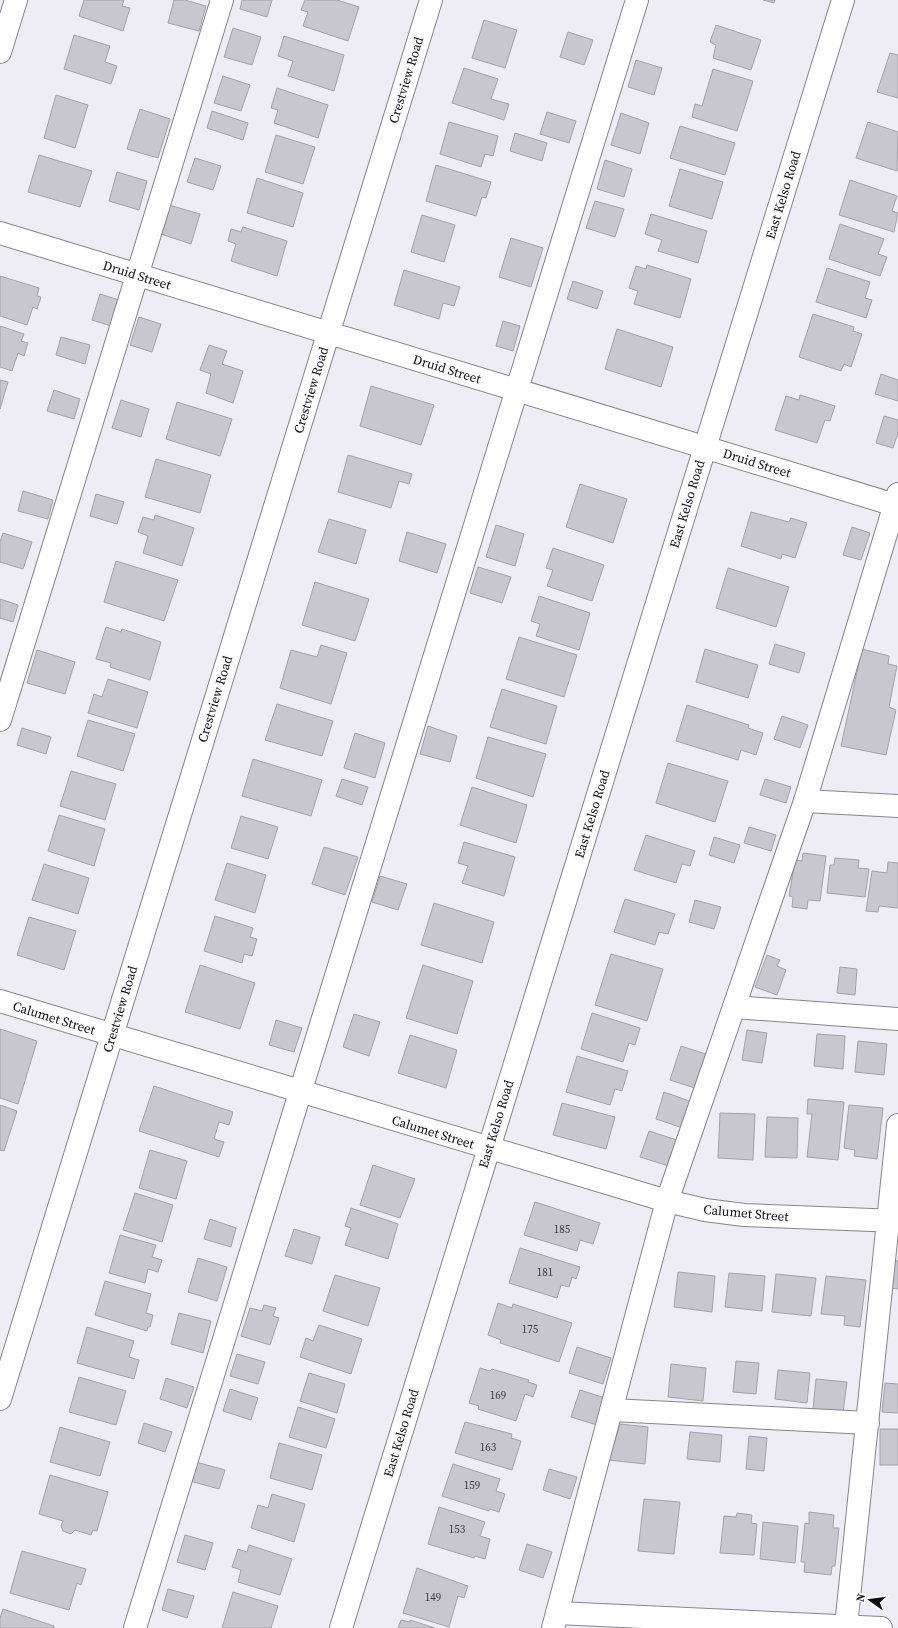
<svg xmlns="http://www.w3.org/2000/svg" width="898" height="1628" viewBox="0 0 898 1628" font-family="'Source Serif 4',serif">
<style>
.building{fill:#c8c7cf;stroke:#a2a2a9}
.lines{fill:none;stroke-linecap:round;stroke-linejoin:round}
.minor-casing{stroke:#86858c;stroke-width:24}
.minor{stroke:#fff;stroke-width:22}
.labels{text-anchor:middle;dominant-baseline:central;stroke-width:4;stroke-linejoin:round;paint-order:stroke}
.number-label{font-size:11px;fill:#3c3b3f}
.street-label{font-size:13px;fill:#0d0c0f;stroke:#fbfbfe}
</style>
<rect width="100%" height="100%" fill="#eeedf5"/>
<g class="building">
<polygon points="84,0 124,0 122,6 130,8 123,31 79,16"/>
<polygon points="174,0 185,0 206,6 199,31 168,23"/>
<polygon points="242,0 272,0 267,17 240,9"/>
<polygon points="305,0 337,0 359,7 348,41 303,26 308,12 301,10"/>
<polygon points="763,0 775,0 774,3"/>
<polygon points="484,20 517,30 505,68 472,58"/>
<polygon points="716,25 761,40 751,70 713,58 716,45 710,42"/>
<polygon points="233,28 261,37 252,65 224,57"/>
<polygon points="568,32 593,40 584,65 560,57"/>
<polygon points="74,35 110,46 105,62 117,66 111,84 64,69"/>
<polygon points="284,36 344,55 334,91 288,76 293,61 278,56"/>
<polygon points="890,53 898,55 898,98 877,92"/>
<polygon points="636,60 662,68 654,95 628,87"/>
<polygon points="464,68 498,79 491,99 509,104 504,120 452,103"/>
<polygon points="713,69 753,81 737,131 692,117 695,104 702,106"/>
<polygon points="223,76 250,85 241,111 214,103"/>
<polygon points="277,88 328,105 318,138 274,123 278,110 271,108"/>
<polygon points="56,95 88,105 75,148 44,138"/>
<polygon points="140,109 170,119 158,158 127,149"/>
<polygon points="212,111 248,123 243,140 207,128"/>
<polygon points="547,112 576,121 569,143 540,134"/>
<polygon points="621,113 649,123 640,154 611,145"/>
<polygon points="449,122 498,136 493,156 485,154 481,167 440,154"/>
<polygon points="868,122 898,132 897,171 856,158"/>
<polygon points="680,126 735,143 725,175 670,158"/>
<polygon points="515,133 547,143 542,161 510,151"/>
<polygon points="276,135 315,147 303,184 265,172"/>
<polygon points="39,155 92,171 80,207 28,192"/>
<polygon points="195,158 221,166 213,190 187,182"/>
<polygon points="605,160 632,169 624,197 597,189"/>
<polygon points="436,165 491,182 486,198 482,197 476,216 426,201"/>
<polygon points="680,169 723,182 712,219 669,206"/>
<polygon points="117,172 147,181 139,210 109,201"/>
<polygon points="257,178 303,193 293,227 247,213"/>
<polygon points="850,180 897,196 892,211 898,213 894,232 839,215"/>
<polygon points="595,201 624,209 615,237 586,228"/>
<polygon points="169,205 200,214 191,244 161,234"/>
<polygon points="651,214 707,231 698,263 658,251 662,240 645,234"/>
<polygon points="422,215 455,225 444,262 411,252"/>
<polygon points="840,224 884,239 878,254 887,257 880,276 829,259"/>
<polygon points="243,227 287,241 277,276 231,261 236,244 228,241 231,229 241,232"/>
<polygon points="511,238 543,248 531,287 499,277"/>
<polygon points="647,265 691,279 680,318 634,304 638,291 629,288 636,266 646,269"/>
<polygon points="827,268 870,282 865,298 872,300 866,318 816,302"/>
<polygon points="404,270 460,287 454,306 443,303 439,319 394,305"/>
<polygon points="0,276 39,288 37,296 41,297 37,309 33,307 27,325 0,316"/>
<polygon points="573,281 603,291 597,309 567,299"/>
<polygon points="100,294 119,300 111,326 92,320"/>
<polygon points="813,314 854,327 853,331 862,334 851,367 844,364 841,371 799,357"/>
<polygon points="139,317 161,324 152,352 130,345"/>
<polygon points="503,321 520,326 513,351 496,346"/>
<polygon points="0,326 24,334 21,341 28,343 24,356 18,353 12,371 0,367"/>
<polygon points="617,329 673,347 661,387 605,369"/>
<polygon points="61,337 90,345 85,364 56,355"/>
<polygon points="209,345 227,351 222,364 243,371 233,403 206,393 211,374 200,370"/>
<polygon points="881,374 898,380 898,401 875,394"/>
<polygon points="0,380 8,382 0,409"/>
<polygon points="371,386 434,405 421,445 360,426"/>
<polygon points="54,390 80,399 74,419 47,411"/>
<polygon points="800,395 835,406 830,421 825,420 817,443 775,430 786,396 799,400"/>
<polygon points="121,400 149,409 141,437 112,428"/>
<polygon points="177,402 232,419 220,456 166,439"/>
<polygon points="884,416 898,420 898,433 893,448 876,443"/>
<polygon points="348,455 412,474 409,484 399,481 391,508 338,492"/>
<polygon points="156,459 211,475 200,513 145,497"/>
<polygon points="580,484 627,499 613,543 566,527"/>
<polygon points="23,491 53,500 48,519 18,511"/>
<polygon points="96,494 124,502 117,524 90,516"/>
<polygon points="751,512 789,522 791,518 807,523 795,558 782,554 781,559 741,546"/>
<polygon points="155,515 194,528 182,566 143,553 148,536 138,532 143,517 154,520"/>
<polygon points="329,519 366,530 356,564 318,552"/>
<polygon points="496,525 524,534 515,566 486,557"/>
<polygon points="852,527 870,533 861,560 843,555"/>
<polygon points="407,532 446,544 437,573 399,561"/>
<polygon points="3,533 32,542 23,569 0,562 0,542"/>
<polygon points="553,548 604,565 592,601 547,586 553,570 546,568"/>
<polygon points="116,561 178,580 164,621 104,602"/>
<polygon points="478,567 511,577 502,603 470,593"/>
<polygon points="728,568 789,587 776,627 716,608"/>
<polygon points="315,582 369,599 355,641 302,625"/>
<polygon points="539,596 590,613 579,650 536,636 540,624 531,621"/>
<polygon points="0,599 18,605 13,622 0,618"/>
<polygon points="106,627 121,632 122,629 161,642 150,680 110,667 111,663 96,659"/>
<polygon points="519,637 577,655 564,697 506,679"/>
<polygon points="775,644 805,653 799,673 769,664"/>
<polygon points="321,645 347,653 331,704 280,688 291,650 317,657"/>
<polygon points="705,649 758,665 748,698 696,682"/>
<polygon points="862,649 889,656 888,664 897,666 889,707 896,710 886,755 841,746"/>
<polygon points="37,650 75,662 65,694 27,683"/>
<polygon points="108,679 148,692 137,728 88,713 94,694 102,697"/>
<polygon points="502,689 557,706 546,744 490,727"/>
<polygon points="277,704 333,721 322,756 265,740"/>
<polygon points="687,705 749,725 748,728 763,733 756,755 741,750 738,760 676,741"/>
<polygon points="782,716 808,725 800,748 774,739"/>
<polygon points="88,720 135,734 123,771 77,756"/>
<polygon points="428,726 457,736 450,762 420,754"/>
<polygon points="22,728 51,737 46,754 17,745"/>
<polygon points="355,733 385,743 375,778 344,768"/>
<polygon points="488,737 546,754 533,797 476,778"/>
<polygon points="253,759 322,780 311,816 242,796"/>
<polygon points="668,763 728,781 715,822 656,803"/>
<polygon points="71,771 116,784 105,820 60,806"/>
<polygon points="342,779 368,787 362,805 336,796"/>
<polygon points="765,779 791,787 786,803 760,795"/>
<polygon points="472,787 527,805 516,843 460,825"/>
<polygon points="59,815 105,829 94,866 48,851"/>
<polygon points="241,816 278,827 268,859 231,848"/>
<polygon points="749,827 776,835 771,851 744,843"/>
<polygon points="646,835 695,851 690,866 682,864 676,883 634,870"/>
<polygon points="714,837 740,845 734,863 709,855"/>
<polygon points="464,842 515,857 504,896 462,883 468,866 458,863"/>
<polygon points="324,847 358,857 345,895 312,884"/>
<polygon points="803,853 826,856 820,901 808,900 807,909 792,907 793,897 789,896 795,860 802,861"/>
<polygon points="835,858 859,860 858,868 869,869 865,897 827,893 830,865 834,865"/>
<polygon points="888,862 898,863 898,908 879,906 878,912 866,911 872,871 887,873"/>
<polygon points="227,863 266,875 255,913 215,900"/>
<polygon points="44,864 89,878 78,914 32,900"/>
<polygon points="380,876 407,884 398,910 372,902"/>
<polygon points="625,899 675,914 668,934 659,932 655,945 614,932"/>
<polygon points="695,900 721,907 714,929 689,922"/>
<polygon points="434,903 494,922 482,963 421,945"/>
<polygon points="215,916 253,928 250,937 257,939 252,956 244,954 242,963 204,951"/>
<polygon points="29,917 76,931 64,970 17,955"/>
<polygon points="611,954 663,969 647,1021 595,1005"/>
<polygon points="767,955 780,960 777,966 786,970 777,995 755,987"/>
<polygon points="200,965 255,983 240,1029 185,1012"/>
<polygon points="423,965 473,981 457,1034 406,1018"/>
<polygon points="840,967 857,969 855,995 837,993"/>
<polygon points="592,1013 640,1028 635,1045 629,1043 623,1062 581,1049"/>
<polygon points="354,1014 380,1022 369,1056 343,1047"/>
<polygon points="276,1020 302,1028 294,1052 269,1045"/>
<polygon points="0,1029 37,1041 18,1104 0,1098"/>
<polygon points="747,1030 767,1033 762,1063 742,1060"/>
<polygon points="817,1034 845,1036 843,1069 814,1066"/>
<polygon points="410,1035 457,1050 446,1088 398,1073"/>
<polygon points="858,1041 887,1044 884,1075 855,1072"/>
<polygon points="681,1046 709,1055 698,1089 670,1080"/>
<polygon points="577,1056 628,1071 622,1091 615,1089 610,1105 566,1092"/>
<polygon points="154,1086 233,1112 229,1125 219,1122 214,1139 224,1142 219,1157 139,1131"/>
<polygon points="664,1092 695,1103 686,1129 656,1119"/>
<polygon points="808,1099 844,1102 838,1160 807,1157 812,1114 807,1114"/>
<polygon points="562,1103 615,1117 606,1149 553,1135"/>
<polygon points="0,1105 17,1111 4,1151 0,1150"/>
<polygon points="849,1105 883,1108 877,1159 854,1156 855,1150 844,1148"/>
<polygon points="720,1113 755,1114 753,1160 718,1158"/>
<polygon points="767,1117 798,1118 797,1158 765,1157"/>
<polygon points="649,1131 680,1141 672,1167 640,1157"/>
<polygon points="150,1150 187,1161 176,1199 139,1188"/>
<polygon points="373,1165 415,1179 400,1218 360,1205"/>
<polygon points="135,1193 173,1205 162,1242 123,1230"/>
<polygon points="535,1202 600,1223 593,1244 580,1240 577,1251 524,1235"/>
<polygon points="351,1208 398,1224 388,1259 345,1245 351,1228 345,1226"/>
<polygon points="210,1219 236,1228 231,1247 204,1239"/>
<polygon points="294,1229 320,1237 312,1264 285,1256"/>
<polygon points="120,1235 156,1245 152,1257 162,1260 158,1272 148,1269 145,1283 109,1273"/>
<polygon points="520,1248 580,1267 576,1279 572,1277 569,1287 561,1285 557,1298 509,1283"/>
<polygon points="198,1258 227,1267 217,1301 188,1292"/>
<polygon points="891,1260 898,1261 898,1289 889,1288"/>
<polygon points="678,1272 715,1276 712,1312 674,1307"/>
<polygon points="729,1273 765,1276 762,1311 725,1307"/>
<polygon points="776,1274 816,1278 811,1316 772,1312"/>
<polygon points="335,1275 380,1288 368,1326 323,1311"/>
<polygon points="826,1276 866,1280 860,1327 844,1325 845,1316 821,1314"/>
<polygon points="105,1281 151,1294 146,1313 153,1315 150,1327 148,1327 147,1331 95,1315"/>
<polygon points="498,1303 512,1308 513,1304 572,1323 559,1362 500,1343 501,1340 488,1335"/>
<polygon points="264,1305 276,1308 273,1316 279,1318 270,1345 241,1336 250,1308 262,1311"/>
<polygon points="179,1313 211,1321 203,1353 171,1344"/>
<polygon points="319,1325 362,1339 351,1374 300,1357 306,1338 313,1341"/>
<polygon points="87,1327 134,1341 129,1357 139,1360 134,1379 77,1363"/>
<polygon points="577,1347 611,1358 603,1384 569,1373"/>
<polygon points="237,1354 265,1362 258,1384 230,1376"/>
<polygon points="736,1361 759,1363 756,1394 733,1392"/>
<polygon points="671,1364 706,1368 703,1401 668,1397"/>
<polygon points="480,1368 490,1371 492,1369 529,1380 528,1382 537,1385 533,1397 525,1394 516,1421 478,1409 479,1406 469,1403"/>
<polygon points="778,1370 810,1373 807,1403 775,1399"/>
<polygon points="309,1373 345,1384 337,1413 300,1401"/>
<polygon points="79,1377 126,1391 116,1425 69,1412"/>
<polygon points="166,1378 194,1387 187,1408 160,1399"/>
<polygon points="816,1379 847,1382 843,1412 813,1409"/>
<polygon points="885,1383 898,1384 898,1413 882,1412"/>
<polygon points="230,1389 258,1398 251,1420 223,1411"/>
<polygon points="580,1390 605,1398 597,1425 571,1417"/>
<polygon points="298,1407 335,1419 326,1448 289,1437"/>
<polygon points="465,1422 512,1434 511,1438 521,1441 512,1470 455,1453"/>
<polygon points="144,1423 172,1432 165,1452 138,1443"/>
<polygon points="620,1424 648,1427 645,1464 609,1460"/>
<polygon points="60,1427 110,1442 100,1476 50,1462"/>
<rect x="880" y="1429" width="18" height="36"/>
<polygon points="690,1432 722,1435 720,1462 687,1459"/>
<polygon points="749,1436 767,1438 764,1471 746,1469"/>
<polygon points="279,1443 322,1455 312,1490 270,1478"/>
<polygon points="196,1462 225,1470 219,1489 190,1481"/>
<polygon points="453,1464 500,1479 496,1491 505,1494 499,1512 490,1509 489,1511 442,1496"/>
<polygon points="549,1469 577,1477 570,1499 543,1490"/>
<polygon points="50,1475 108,1492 97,1531 93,1530 91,1535 75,1530 71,1534 63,1531 61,1526 63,1521 39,1514"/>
<polygon points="272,1494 305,1504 294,1542 251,1528 258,1505 268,1508"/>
<polygon points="644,1499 680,1502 674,1554 638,1551"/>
<polygon points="439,1507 485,1522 480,1536 490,1539 485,1559 475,1556 474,1558 428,1544"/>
<polygon points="809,1512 834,1515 833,1528 839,1528 835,1566 832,1566 831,1575 804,1572 805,1562 801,1562 805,1523 809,1524"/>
<polygon points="737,1513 752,1515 751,1523 757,1524 754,1555 720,1553 724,1516 736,1517"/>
<polygon points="763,1522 798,1526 795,1563 760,1559"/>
<polygon points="185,1535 213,1543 205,1570 177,1562"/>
<polygon points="527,1544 552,1552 543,1578 519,1570"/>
<polygon points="249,1545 292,1559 280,1595 238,1582 241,1570 232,1567 238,1549 247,1552"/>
<polygon points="22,1551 86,1569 81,1585 77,1583 69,1610 10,1593"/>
<polygon points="417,1568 468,1586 464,1598 458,1596 449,1627 403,1613"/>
<polygon points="168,1589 194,1596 187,1618 162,1610"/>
<polygon points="233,1592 278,1606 271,1628 222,1628"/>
<polygon points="3,1609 54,1626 54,1628 0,1628 0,1618"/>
<polygon points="401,1620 410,1622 410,1620 435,1628 398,1628"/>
</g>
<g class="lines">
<g class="minor-casing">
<g id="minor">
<polyline points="0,52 16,0"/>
<polyline points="0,233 895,505"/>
<polyline points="0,720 222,0"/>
<polyline points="805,801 898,806"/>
<polyline points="0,1001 667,1201 705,1210 744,1215 898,1221"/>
<polyline points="734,1007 898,1019"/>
<polyline points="0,1399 431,0"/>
<polyline points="612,1410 868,1423"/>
<polyline points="557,1613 881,1628"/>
<polyline points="846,1626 898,1125"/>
<polyline points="135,1628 637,0"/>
<polyline points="341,1628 843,0"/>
<polyline points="553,1628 667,1201 805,801 898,494"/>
</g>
</g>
<use href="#minor" class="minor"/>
</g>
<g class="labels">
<g class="number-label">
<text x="562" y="1229">185</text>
<text x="545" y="1272">181</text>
<text x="530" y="1329">175</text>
<text x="498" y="1395">169</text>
<text x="488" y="1447">163</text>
<text x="472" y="1485">159</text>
<text x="457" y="1529">153</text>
<text x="433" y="1597">149</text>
</g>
<g class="street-label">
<text transform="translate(406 80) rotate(-73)">Crestview Road</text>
<text transform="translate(783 195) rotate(-73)">East Kelso Road</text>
<text transform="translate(137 275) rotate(17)">Druid Street</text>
<text transform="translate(447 369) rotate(17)">Druid Street</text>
<text transform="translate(311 390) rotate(-73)">Crestview Road</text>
<text transform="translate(757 463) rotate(17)">Druid Street</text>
<text transform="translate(687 504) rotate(-73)">East Kelso Road</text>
<text transform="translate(215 699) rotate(-73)">Crestview Road</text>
<text transform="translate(592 814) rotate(-73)">East Kelso Road</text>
<text transform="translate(120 1009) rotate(-73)">Crestview Road</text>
<text transform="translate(54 1018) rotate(17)">Calumet Street</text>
<text transform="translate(496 1124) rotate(-73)">East Kelso Road</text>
<text transform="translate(433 1132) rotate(17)">Calumet Street</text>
<text transform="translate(746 1213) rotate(5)">Calumet Street</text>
<text transform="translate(401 1433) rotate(-73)">East Kelso Road</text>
</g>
</g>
<g transform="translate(870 1600) rotate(284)" stroke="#fbfbfe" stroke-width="3" paint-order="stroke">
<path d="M0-3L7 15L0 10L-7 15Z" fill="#0d0c0f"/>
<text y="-6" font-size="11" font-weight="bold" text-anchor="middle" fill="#0d0c0f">N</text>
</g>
</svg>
